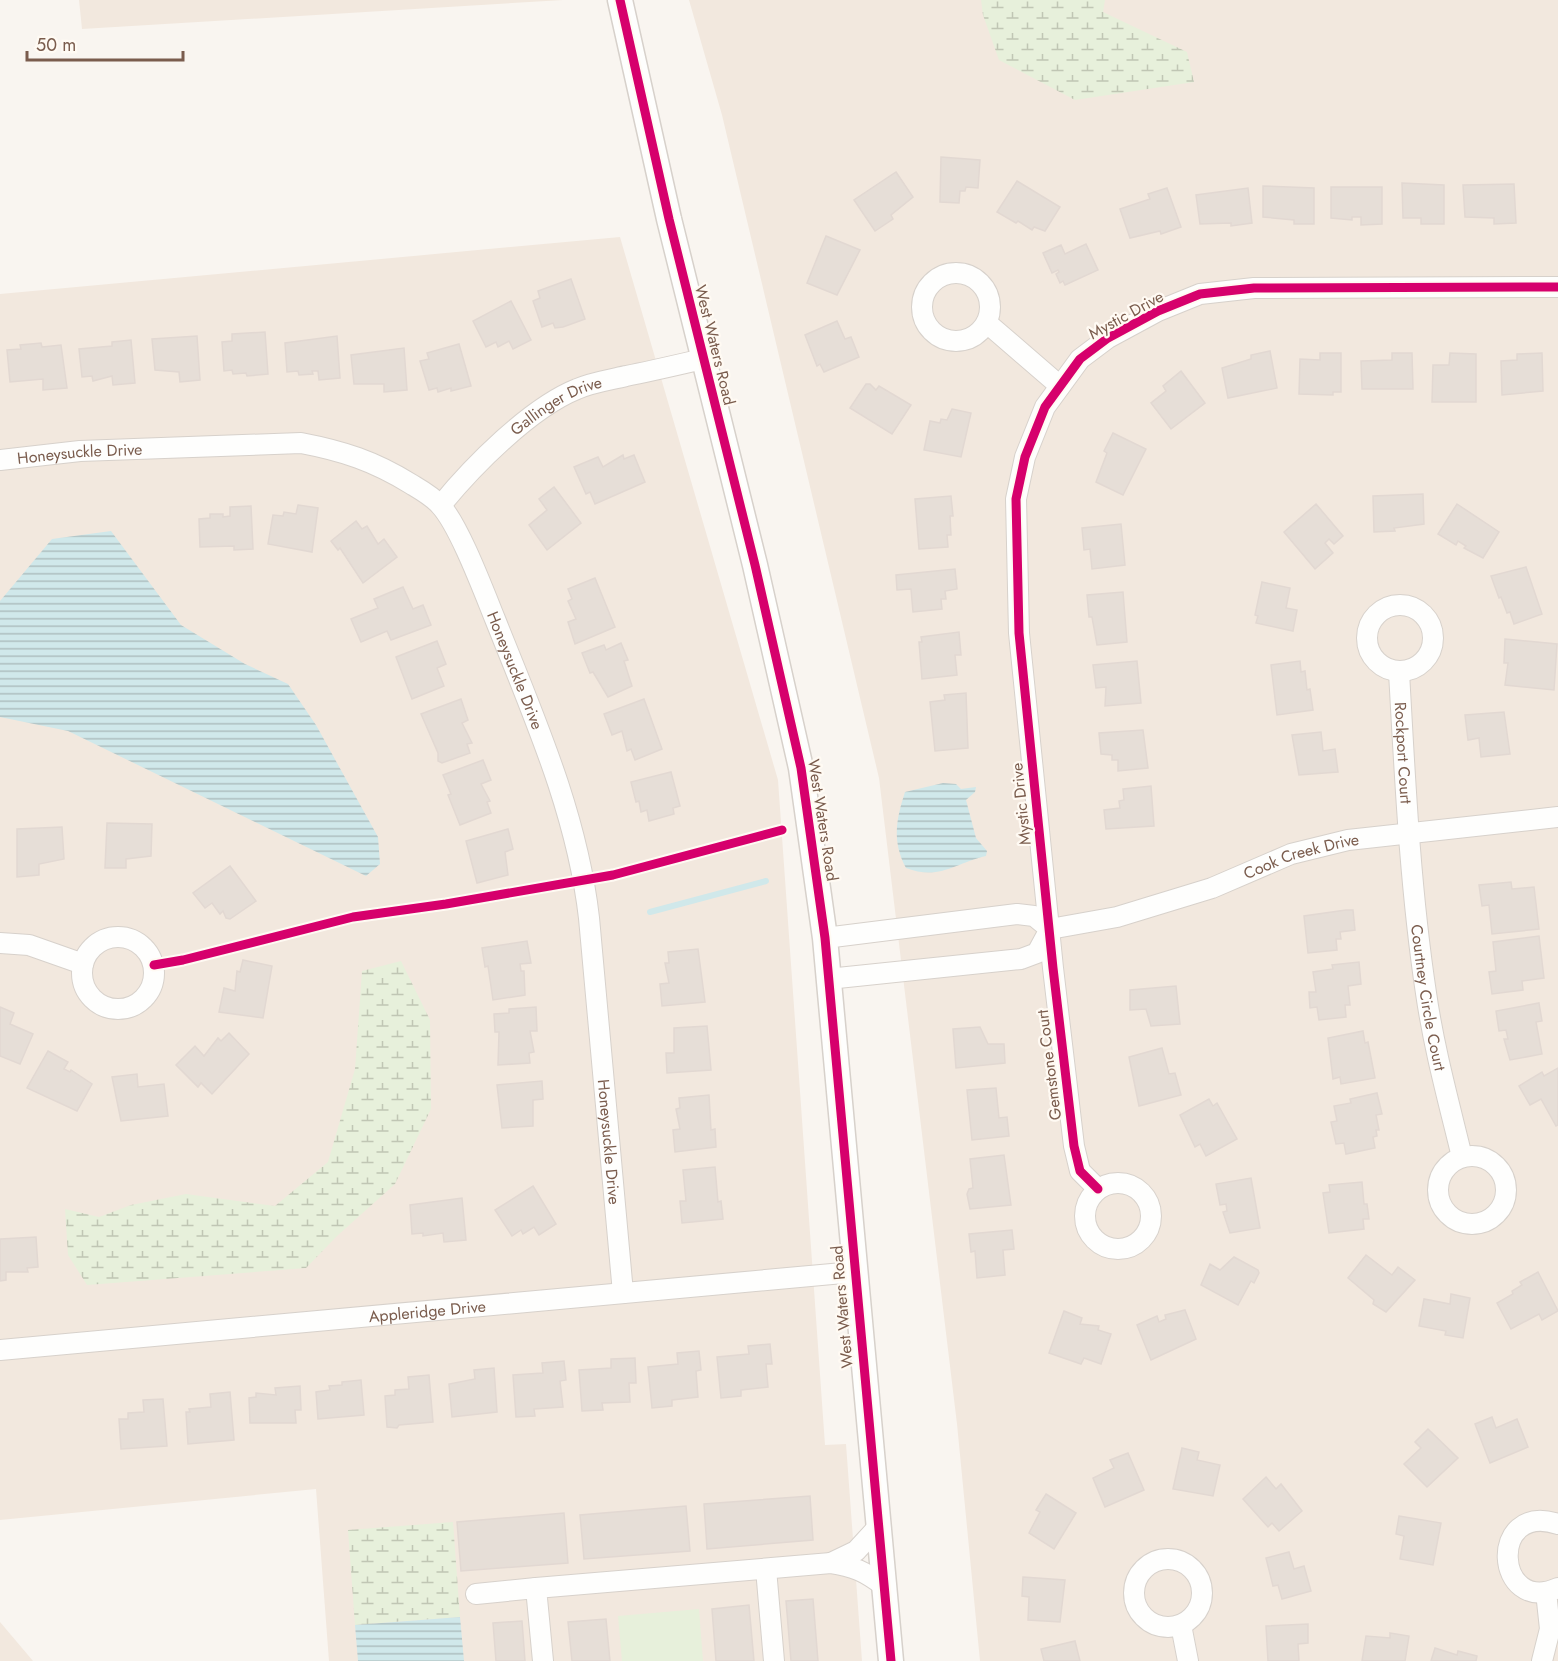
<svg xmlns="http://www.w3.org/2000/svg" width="1558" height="1661" viewBox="0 0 1558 1661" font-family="Jost,sans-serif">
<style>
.residential{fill:#f2e8de}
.green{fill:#e7f0db}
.wetland{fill:url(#wetland-marsh)}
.water{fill:url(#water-rules)}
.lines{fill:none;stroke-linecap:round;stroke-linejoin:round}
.stream{stroke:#d0e8ea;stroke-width:6}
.building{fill:#e6ded7;stroke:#e2d8d2;stroke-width:1.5}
.minor-casing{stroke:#d7d1cb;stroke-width:22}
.tertiary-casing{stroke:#d7d1cb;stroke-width:27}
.minor{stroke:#fefefd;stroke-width:20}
.tertiary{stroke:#fefefd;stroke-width:24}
.cycleway-casing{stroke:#fffaf3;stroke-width:13}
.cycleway{stroke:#d6006c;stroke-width:9}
.labels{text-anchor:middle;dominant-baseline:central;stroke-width:4.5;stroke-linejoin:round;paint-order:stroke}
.street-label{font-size:16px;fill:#7a5c4d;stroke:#fffaf3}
</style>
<defs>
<pattern id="wetland-marsh" width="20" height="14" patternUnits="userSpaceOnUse" patternTransform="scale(1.5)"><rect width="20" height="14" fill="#e7f0db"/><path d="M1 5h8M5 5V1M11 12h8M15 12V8" fill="none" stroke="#c0c6b4"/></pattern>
<pattern id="water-rules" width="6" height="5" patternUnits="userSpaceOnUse" patternTransform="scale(1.5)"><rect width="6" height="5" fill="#d0e8ea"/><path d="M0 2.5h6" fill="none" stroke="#aebfc0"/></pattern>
</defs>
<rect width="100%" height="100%" fill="#f9f5f0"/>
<g class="residential">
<polygon points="79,0 563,0 82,29"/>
<polygon points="689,0 1558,0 1558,1661 980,1661 957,1424 879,778 722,115"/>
<polygon points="620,237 778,780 825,1445 846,1444 862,1661 329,1661 316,1489 0,1520 0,294"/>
<polygon points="0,1622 33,1661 0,1661"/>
</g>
<polygon class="green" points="699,1609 703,1661 622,1661 618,1616"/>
<g class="wetland">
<polygon points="981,0 1105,0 1103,12 1187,52 1194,82 1075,100 999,60 983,15"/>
<polygon points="401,961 430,1020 431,1109 395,1184 337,1236 306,1268 87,1285 68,1255 65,1209 99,1217 131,1205 186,1194 275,1206 328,1162 355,1069 362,971"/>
<polygon points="453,1522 460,1617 355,1625 348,1530"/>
</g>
<g class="water">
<polygon points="111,531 181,625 245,664 288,684 316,725 378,837 380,864 366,876 68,731 0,717 0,601 52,539"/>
<path d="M943,783L956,784L961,789L976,787L975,792L966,800L976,838L987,851L986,856C955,863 939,881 906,868C892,841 896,820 905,792Z"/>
<polygon points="460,1617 464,1661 358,1661 355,1625"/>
</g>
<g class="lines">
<polyline class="stream" points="650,912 766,881"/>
</g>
<g class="building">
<polygon points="941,157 980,160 978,188 966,187 965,191 960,191 959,203 940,202"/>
<polygon points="896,172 913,197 891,215 893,219 875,231 854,200"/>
<polygon points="1017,181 1060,207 1045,231 1034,227 1032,230 1018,221 1016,223 997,212"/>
<polygon points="1402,183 1444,185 1444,224 1421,224 1421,218 1403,218"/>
<polygon points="1514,184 1516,223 1494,224 1494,218 1465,217 1463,185"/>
<polygon points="1263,186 1314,188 1314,224 1294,224 1294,220 1263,217"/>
<polygon points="1331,187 1382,187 1382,224 1361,225 1361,217 1352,217 1352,220 1331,218"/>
<polygon points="1167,188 1181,227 1161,234 1160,231 1130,238 1120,209 1150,199 1148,194"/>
<polygon points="1248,188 1252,223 1231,226 1231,223 1200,224 1196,195"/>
<polygon points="826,236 860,250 837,295 807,283"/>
<polygon points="1086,244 1098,270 1065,285 1063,281 1060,283 1056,274 1059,272 1058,270 1052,273 1043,253 1061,245 1065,254"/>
<polygon points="571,279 585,319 563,327 555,328 553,323 542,327 533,301 540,298 538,291"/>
<polygon points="511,301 531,340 513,349 509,341 498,347 496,342 486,347 473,321"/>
<polygon points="837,321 845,339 851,337 859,357 824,372 820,364 817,366 805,335"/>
<polygon points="265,332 268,374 247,376 246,373 233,374 232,370 224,371 222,342 232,341 232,334"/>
<polygon points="197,336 200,380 180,382 179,372 155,370 152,339"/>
<polygon points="337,336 340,378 319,380 318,371 312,371 313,374 299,375 298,371 287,372 285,343"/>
<polygon points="131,340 135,383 113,385 112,376 93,381 92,376 82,377 79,349 112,346 112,342"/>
<polygon points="41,343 42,347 61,345 67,388 43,390 43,379 10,382 7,350 21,349 20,345"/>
<polygon points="459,344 471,386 451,391 451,388 438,392 437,388 429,390 420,361 429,359 427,353"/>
<polygon points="404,348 407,390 384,392 384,384 354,384 351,355"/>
<polygon points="1270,351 1277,388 1228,398 1222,368 1251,359 1251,355"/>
<polygon points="1320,353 1341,353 1341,392 1333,392 1333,395 1299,394 1300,359 1320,360"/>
<polygon points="1392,353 1412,353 1413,389 1362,389 1361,361 1392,360"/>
<polygon points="1450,353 1476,354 1476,402 1432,402 1433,365 1449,365"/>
<polygon points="1542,353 1543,391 1502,395 1501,361 1517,360 1517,354"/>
<polygon points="1181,371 1205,403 1171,429 1151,403 1166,391 1163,386"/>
<polygon points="866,384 870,384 876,390 879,386 911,405 892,434 850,408"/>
<polygon points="952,409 971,413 961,457 924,450 930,421 940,423 941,419 947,420"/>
<polygon points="1113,433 1146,449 1123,495 1096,482 1107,453 1104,451"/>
<polygon points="623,455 624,459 634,455 645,482 595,504 590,492 586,494 574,467 598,457 603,467"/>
<polygon points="554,487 581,523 547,550 529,525 547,510 539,499"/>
<polygon points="1423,494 1424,524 1394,528 1395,531 1374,532 1373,496"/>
<polygon points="951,496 953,516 950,516 951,535 947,535 948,547 919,549 915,499"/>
<polygon points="1316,504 1343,536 1334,544 1329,539 1325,543 1333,553 1315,569 1284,532"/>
<polygon points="1457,504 1499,532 1483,558 1464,548 1466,546 1458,541 1456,545 1438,534"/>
<polygon points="298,505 318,508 312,552 268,544 273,515 283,516 284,512 296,514"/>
<polygon points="251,506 253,549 234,550 234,546 200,547 199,519 210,518 210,514 223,514 223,517 230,516 230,507"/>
<polygon points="356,521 362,529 367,526 378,544 384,539 397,557 363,583 340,548 338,550 331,541"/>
<polygon points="1121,524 1125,565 1092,569 1090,549 1084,550 1082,528"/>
<polygon points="1526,567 1542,614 1514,624 1510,612 1507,613 1501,597 1499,598 1491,576"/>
<polygon points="955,569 957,589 945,591 946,599 941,599 942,609 913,612 911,589 897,590 896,575"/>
<polygon points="595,578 615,627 575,644 568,622 576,619 568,601 572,599 568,589"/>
<polygon points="1262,582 1290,588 1286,608 1297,610 1293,631 1256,623 1258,616 1255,615"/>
<polygon points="403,587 413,609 423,605 431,625 391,640 387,631 361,642 351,619 378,608 374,599"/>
<polygon points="1123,592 1127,642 1097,645 1092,617 1089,617 1087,595"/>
<polygon points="959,632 961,655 955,655 957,675 922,679 919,642 922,642 921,637"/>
<polygon points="1505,639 1557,644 1554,690 1505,685 1508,663 1504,663"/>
<polygon points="437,641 446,664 437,668 444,686 412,699 396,657"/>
<polygon points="621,643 628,660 624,661 632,686 608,697 593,672 590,673 582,653 604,645 606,650"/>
<polygon points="1137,661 1141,703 1105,706 1106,687 1096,688 1093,665"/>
<polygon points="1300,661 1301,672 1305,671 1307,690 1310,689 1313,710 1277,715 1271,665"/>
<polygon points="966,693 968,748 935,751 930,702 945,700 944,695"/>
<polygon points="461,699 468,720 462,723 472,743 467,744 470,753 442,763 438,761 438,753 421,714"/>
<polygon points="644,699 662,749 635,760 631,749 627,751 622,731 612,735 604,714"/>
<polygon points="1504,712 1510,754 1481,757 1479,738 1468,740 1465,715"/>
<polygon points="1143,730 1148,768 1118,771 1118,760 1112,760 1112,755 1101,754 1099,733"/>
<polygon points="1321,732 1323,751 1335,749 1338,772 1299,775 1292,735"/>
<polygon points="483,760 491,780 481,784 490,801 487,802 491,813 460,825 448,795 451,794 443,775"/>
<polygon points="671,772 680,806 673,808 674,814 649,821 647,810 641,812 639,801 636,802 631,782"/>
<polygon points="1151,786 1154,826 1106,829 1104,810 1120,808 1119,801 1124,800 1123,789"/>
<polygon points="107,823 152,824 151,856 126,859 126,868 105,868"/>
<polygon points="62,827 64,859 39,864 39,875 17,877 17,829"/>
<polygon points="508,829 513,849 505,852 508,875 477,883 466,841"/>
<polygon points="230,866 256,901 230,919 226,918 223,911 220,914 212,903 205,908 193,893"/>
<polygon points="1511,882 1512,889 1534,887 1539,929 1492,934 1489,905 1482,906 1479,885"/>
<polygon points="1346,910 1353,910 1355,930 1340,932 1341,939 1336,939 1337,950 1308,953 1304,916"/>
<polygon points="1539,936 1544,978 1522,981 1523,990 1492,994 1489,972 1496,971 1493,942"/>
<polygon points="527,941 531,963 520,964 521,971 524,971 525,995 493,1000 488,966 485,967 482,948"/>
<polygon points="698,949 705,1002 662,1006 660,984 669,983 665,963 669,963 668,952"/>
<polygon points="243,960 272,966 263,1018 219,1012 224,988 235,991 237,971 240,972"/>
<polygon points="1359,962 1361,984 1348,986 1350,1005 1345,1005 1346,1017 1319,1020 1317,1007 1310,1008 1309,992 1316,992 1313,972 1333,969 1332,965"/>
<polygon points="1176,986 1180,1024 1151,1026 1146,1009 1130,1010 1130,990"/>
<polygon points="1539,1003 1542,1021 1536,1022 1542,1054 1510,1060 1504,1039 1508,1039 1506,1030 1499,1031 1496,1011"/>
<polygon points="0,1007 14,1013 10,1024 33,1034 20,1064 0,1056"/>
<polygon points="536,1007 537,1031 530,1031 534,1052 529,1053 530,1063 498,1065 499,1032 495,1032 494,1014 509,1013 509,1009"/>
<polygon points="707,1026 711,1070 667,1073 666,1053 674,1053 674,1028"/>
<polygon points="980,1027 988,1044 1004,1044 1005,1063 956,1068 953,1029"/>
<polygon points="1363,1031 1365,1043 1368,1042 1375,1078 1341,1084 1340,1077 1333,1079 1328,1038"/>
<polygon points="229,1033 249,1054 212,1094 201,1083 198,1087 176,1065 195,1046 204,1056 218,1038 221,1041"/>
<polygon points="1162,1048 1169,1074 1175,1073 1181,1095 1139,1106 1129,1057"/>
<polygon points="48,1051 68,1062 64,1069 70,1072 71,1070 92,1084 77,1111 27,1088"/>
<polygon points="1558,1068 1558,1125 1556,1126 1541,1099 1530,1105 1519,1086 1542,1072 1544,1076"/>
<polygon points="137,1074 138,1087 164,1084 168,1116 121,1121 112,1077"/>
<polygon points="542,1081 543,1099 533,1100 533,1126 502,1128 497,1085"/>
<polygon points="996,1088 999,1118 1007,1117 1009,1136 972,1140 967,1090"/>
<polygon points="1377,1093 1382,1114 1376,1115 1379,1130 1376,1130 1377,1136 1373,1137 1375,1148 1346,1154 1344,1143 1336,1144 1331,1122 1337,1121 1334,1106 1351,1103 1350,1099"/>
<polygon points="709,1095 711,1130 715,1129 716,1147 675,1152 673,1130 680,1129 676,1109 680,1108 679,1098"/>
<polygon points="1209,1099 1213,1106 1217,1103 1237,1139 1206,1156 1200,1144 1195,1147 1180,1115"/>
<polygon points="1004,1155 1011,1205 970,1209 967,1194 969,1189 973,1188 970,1159"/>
<polygon points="715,1167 718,1202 721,1201 723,1219 682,1223 680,1201 686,1201 683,1170"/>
<polygon points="1251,1178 1260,1228 1230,1233 1223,1212 1227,1211 1226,1204 1220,1205 1216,1184"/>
<polygon points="1362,1182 1364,1204 1367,1204 1369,1219 1363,1219 1364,1229 1329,1233 1323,1193 1330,1192 1329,1185"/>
<polygon points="533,1186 556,1224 539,1235 534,1227 523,1234 521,1230 512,1236 495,1210"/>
<polygon points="462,1198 466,1240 444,1242 443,1233 423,1236 423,1233 412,1234 410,1205"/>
<polygon points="1012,1230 1014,1249 1003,1250 1005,1275 977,1278 975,1251 971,1252 969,1234"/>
<polygon points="36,1237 38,1267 27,1268 28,1272 6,1272 6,1280 0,1281 0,1239"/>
<polygon points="1366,1255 1392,1275 1398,1267 1415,1280 1386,1312 1373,1304 1374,1300 1348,1278"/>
<polygon points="1234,1257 1258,1270 1259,1273 1254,1283 1251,1281 1238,1305 1201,1285 1210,1264 1220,1270"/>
<polygon points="1538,1272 1558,1311 1542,1320 1539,1314 1511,1329 1497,1303 1513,1294 1512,1291 1522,1285 1520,1282"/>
<polygon points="1451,1294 1470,1298 1463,1338 1445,1335 1446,1331 1419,1326 1424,1299 1450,1304"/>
<polygon points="1185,1310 1196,1339 1151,1360 1137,1325 1157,1316 1159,1322 1166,1319 1165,1315"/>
<polygon points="1064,1311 1082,1318 1080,1324 1099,1326 1098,1330 1111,1334 1101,1364 1084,1358 1081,1364 1049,1353"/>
<polygon points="770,1344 772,1364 766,1364 768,1387 741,1390 741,1396 721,1398 717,1357 749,1354 748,1346"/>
<polygon points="699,1351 701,1370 696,1371 698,1397 672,1400 672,1406 652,1408 648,1367 678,1364 677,1353"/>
<polygon points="635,1358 636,1383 629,1383 630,1402 602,1403 603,1410 582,1411 579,1370 611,1368 611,1359"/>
<polygon points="564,1361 566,1380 560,1381 563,1407 534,1409 535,1416 516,1417 513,1375 543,1373 542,1363"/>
<polygon points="494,1368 497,1412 452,1417 449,1384 475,1379 474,1370"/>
<polygon points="429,1375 433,1422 399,1425 397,1428 387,1427 385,1396 395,1395 395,1390 409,1389 408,1377"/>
<polygon points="361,1380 364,1415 318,1419 316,1392 330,1390 329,1386 342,1385 342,1382"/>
<polygon points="300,1386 301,1410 295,1410 296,1423 250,1423 249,1398 256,1397 256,1393 276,1395 275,1388"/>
<polygon points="230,1392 234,1440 188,1444 186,1412 190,1412 189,1409 211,1407 210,1394"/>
<polygon points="163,1399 167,1446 121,1449 119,1419 128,1419 128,1413 144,1412 143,1400"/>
<polygon points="1492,1417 1496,1428 1517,1419 1528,1447 1490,1463 1475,1424"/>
<polygon points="1428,1429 1458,1458 1427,1487 1404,1464 1421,1448 1415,1442"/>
<polygon points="1182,1448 1199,1452 1197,1460 1220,1465 1213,1496 1173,1489"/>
<polygon points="1128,1453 1144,1490 1105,1507 1093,1478 1114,1468 1110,1460"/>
<polygon points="1266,1477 1276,1489 1281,1484 1302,1511 1279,1531 1272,1523 1268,1527 1243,1499"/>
<polygon points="1046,1494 1076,1513 1054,1549 1029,1533 1040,1512 1036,1510"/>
<polygon points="810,1496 813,1540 707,1549 704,1504"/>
<polygon points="686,1506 690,1551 584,1559 580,1515"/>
<polygon points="564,1513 568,1563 461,1571 457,1522"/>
<polygon points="1399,1516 1441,1523 1433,1565 1400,1559 1404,1536 1396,1534"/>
<polygon points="1289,1552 1294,1569 1304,1566 1311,1591 1282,1599 1278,1585 1273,1586 1266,1558"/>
<polygon points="1023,1577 1065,1580 1060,1622 1028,1620 1029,1597 1022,1596"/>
<polygon points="813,1599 818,1661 791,1661 786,1601"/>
<polygon points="749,1605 754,1661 716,1661 712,1609"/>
<polygon points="606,1619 610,1661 572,1661 568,1622"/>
<polygon points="522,1621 525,1661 496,1661 493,1623"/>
<polygon points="1308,1624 1308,1643 1298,1644 1299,1661 1268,1661 1266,1626"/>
<polygon points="1390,1633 1409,1636 1405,1661 1362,1661 1366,1636 1390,1638"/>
<polygon points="1075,1641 1080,1661 1044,1661 1041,1649"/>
<polygon points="1435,1648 1457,1655 1458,1651 1477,1656 1476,1661 1431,1661"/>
</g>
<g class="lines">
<g class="minor-casing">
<g id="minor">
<circle cx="956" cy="307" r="34"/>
<polyline points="987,323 1060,386"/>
<path id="s1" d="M0,460L80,451L301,443C343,451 374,461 411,484C421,490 432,496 440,505C459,525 484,592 495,619C534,717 577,813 589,918L623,1293"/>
<path id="s2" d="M441,505C473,466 530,408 577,389C593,382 610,380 626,376C652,371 677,365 703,359"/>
<circle cx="1400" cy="638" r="33"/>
<path id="s3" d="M1399,672C1405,779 1410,887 1426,993C1434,1049 1449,1103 1462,1157"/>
<circle cx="118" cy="973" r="36"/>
<path id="s4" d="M825,938L1017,914L1034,916L1050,929L1117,917L1212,888L1291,854L1348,840L1558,817"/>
<polyline points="0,943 29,945 83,964"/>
<polyline points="828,979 1021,959 1037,953 1050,929"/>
<circle cx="1472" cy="1190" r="34"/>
<circle cx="1118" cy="1216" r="33"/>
<polyline points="1098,1189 1080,1171 1074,1146 1053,968 1019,633 1016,499 1025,457 1045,407 1080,359 1108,338 1158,311 1200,294 1254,288 1558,287"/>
<path id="s5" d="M0,1350L854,1272"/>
<path d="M1558,1524C1487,1501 1495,1616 1558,1588"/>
<circle cx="1168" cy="1593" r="34"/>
<polyline points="831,1563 856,1551 878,1527"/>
<polyline points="766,1569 774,1661"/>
<polyline points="476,1594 536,1588"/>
<polyline points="1181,1625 1188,1661"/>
<path d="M543,1661L536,1588L831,1563C853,1566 866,1572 884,1586"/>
<polyline points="1542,1661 1550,1629 1546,1592"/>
</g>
</g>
<g class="tertiary-casing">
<polyline id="tertiary" points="620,0 669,219 755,565 801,768 825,938 891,1661"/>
</g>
<use href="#minor" class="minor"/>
<use href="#tertiary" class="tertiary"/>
<g class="cycleway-casing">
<g id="cycleway">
<polyline points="620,0 669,219 755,565 801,768 825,938 891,1661"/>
<polyline points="154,965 183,960 353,917 446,904 613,875 782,830"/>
<polyline points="1098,1189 1080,1171 1074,1146 1053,968 1019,633 1016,499 1025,457 1045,407 1080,359 1108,338 1158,311 1200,294 1254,288 1558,287"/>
</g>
</g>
<use href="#cycleway" class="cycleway"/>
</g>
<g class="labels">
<g class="street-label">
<text transform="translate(1126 315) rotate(-29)">Mystic Drive</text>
<text transform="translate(715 345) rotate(76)">West Waters Road</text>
<text stroke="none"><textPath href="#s2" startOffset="154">Gallinger Drive</textPath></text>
<text stroke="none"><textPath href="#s1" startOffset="80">Honeysuckle Drive</textPath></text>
<text stroke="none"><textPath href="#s1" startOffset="638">Honeysuckle Drive</textPath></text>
<text stroke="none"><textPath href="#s3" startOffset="81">Rockport Court</textPath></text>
<text transform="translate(1021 804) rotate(-96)">Mystic Drive</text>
<text transform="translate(823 820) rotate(81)">West Waters Road</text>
<text stroke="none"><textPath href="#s4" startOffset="494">Cook Creek Drive</textPath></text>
<text stroke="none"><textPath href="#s3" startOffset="327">Courtney Circle Court</textPath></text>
<text transform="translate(1049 1065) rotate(-97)">Gemstone Court</text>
<text stroke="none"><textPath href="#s1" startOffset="1122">Honeysuckle Drive</textPath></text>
<text transform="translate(842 1307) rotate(-95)">West Waters Road</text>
<text stroke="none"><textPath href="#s5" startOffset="429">Appleridge Drive</textPath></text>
</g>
</g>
<path d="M27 51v9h156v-9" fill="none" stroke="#7a5c4d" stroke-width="3"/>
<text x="36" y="51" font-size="18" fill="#7a5c4d" stroke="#fffaf3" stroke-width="4.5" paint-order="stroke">50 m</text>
</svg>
